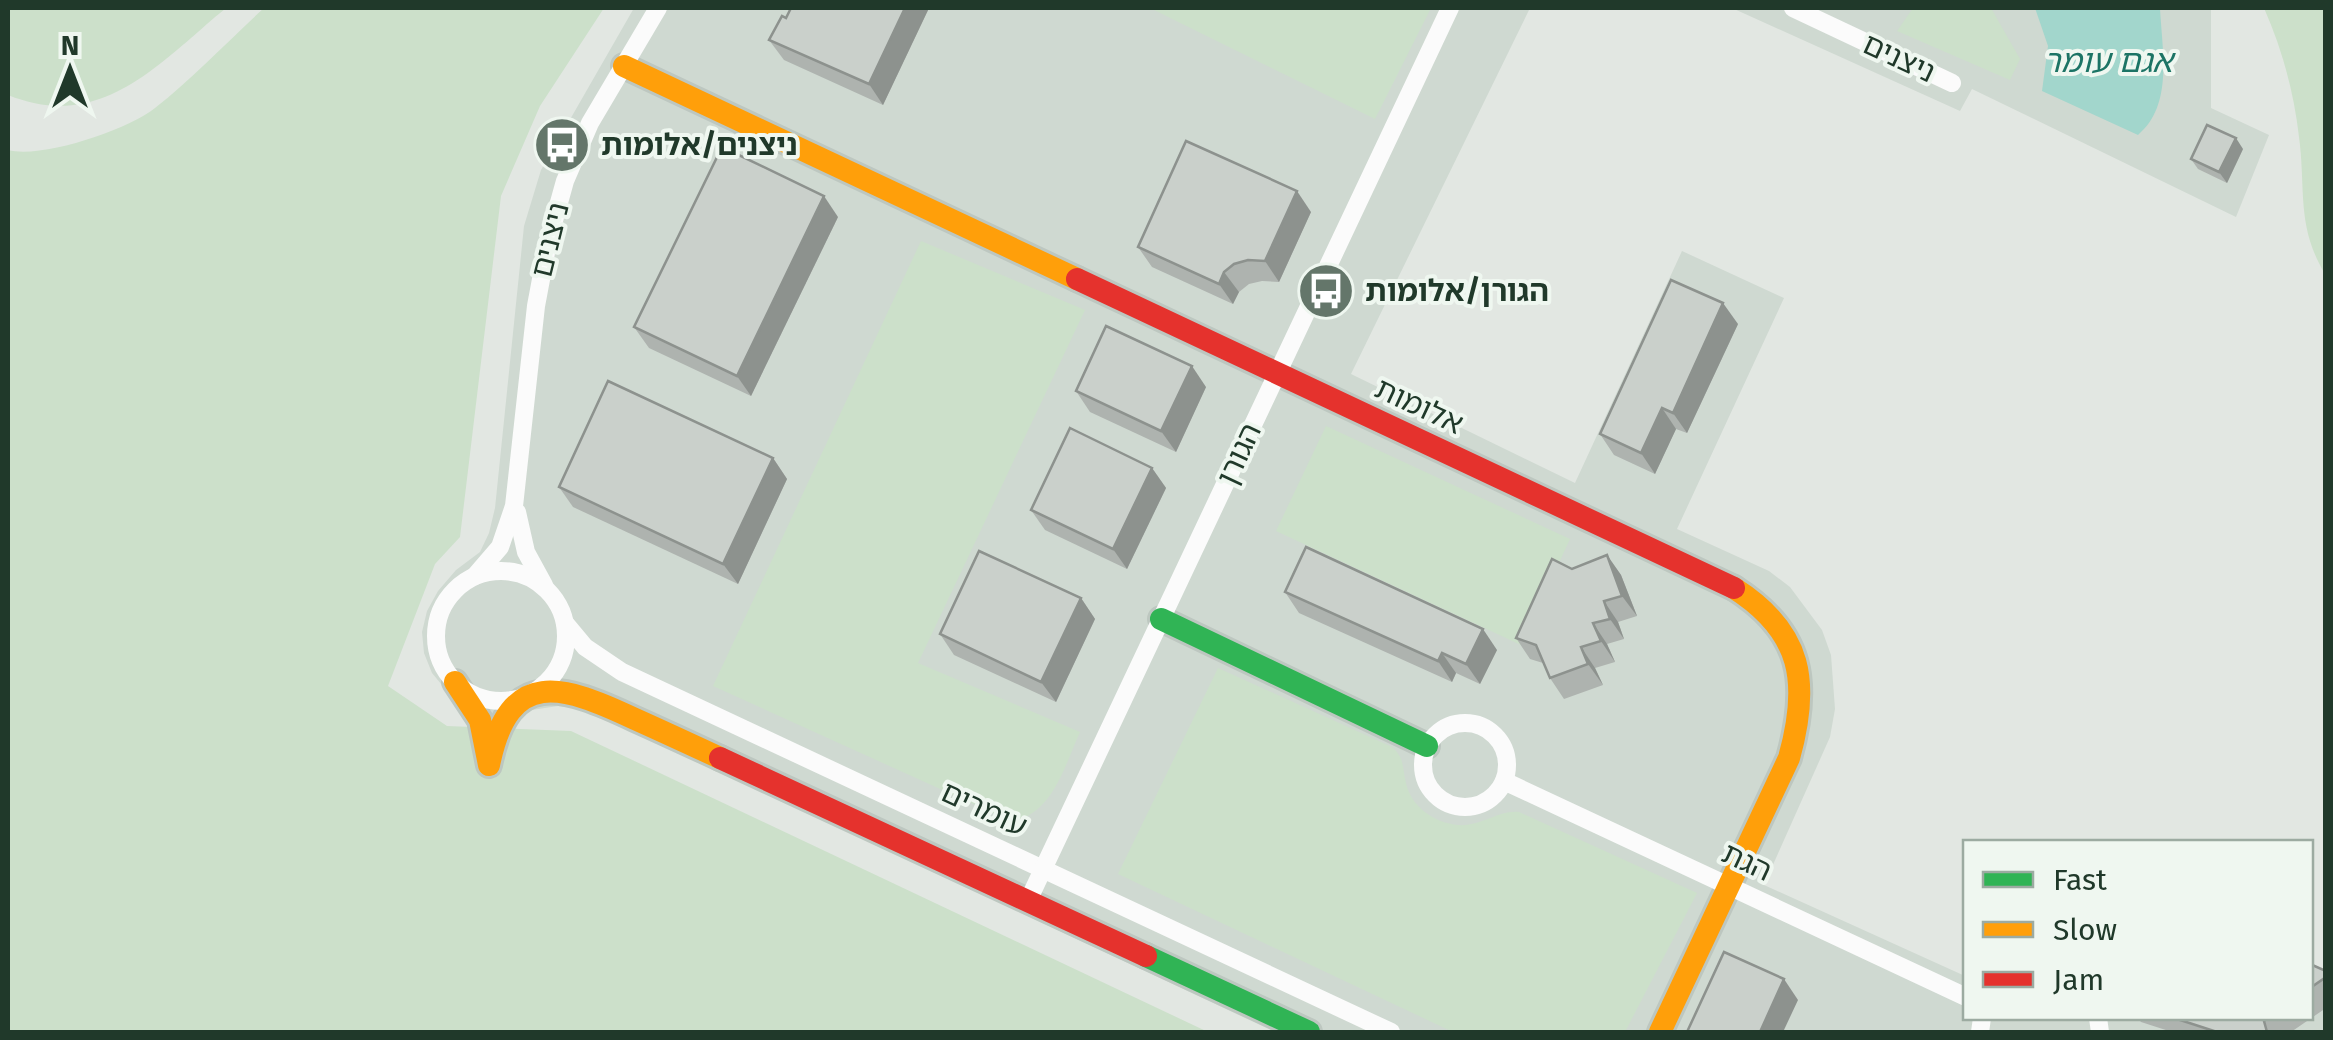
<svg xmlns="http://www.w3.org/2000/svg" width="2333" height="1040" viewBox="0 0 2333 1040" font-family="'Fira Sans','Noto Sans Hebrew',sans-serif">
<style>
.built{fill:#cfd9d1}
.green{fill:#cce0ca}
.water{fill:#a2d6cc}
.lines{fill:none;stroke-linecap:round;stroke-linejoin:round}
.fast-casing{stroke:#bdc7c0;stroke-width:28}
.slow-casing{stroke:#bdc7c0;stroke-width:28}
.jam-casing{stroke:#bdc7c0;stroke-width:28}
.street{stroke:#fbfbfb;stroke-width:18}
.fast{stroke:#30b455;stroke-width:22}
.slow{stroke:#ff9f0a;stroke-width:22}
.jam{stroke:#e5322d;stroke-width:22}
.wall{fill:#aeb3af}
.shaded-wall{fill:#8d928e}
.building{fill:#cad0cb;stroke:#8d928e;stroke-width:2.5}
.labels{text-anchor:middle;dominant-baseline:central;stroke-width:8;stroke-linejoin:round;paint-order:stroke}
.street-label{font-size:30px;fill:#20392a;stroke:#eff7f0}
.poi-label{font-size:30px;font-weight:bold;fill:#20392a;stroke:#eff7f0;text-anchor:start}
.water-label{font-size:32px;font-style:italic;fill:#1c7465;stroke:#eff7f0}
</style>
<rect width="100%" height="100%" fill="#e2e7e2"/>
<g class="built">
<polygon points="634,8 1530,8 1351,374 1575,483 1682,251 1784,298 1677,529 1769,571 1790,587 1822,630 1831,655 1835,709 1830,737 1764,885 1965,976 1966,1018 2310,1018 2325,974 2325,1032 1275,1032 587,709 558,706 512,713 480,713 446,690 432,673 424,653 422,632 427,611 438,591 456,570 480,552 489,533 495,508 524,226 541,170"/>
<polygon points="1732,8 2211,8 2211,108 2269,135 2236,217 1972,89 1960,111"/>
</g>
<g class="green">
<path d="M8,8H226C159,63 102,133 8,95Z"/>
<path d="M264,8H604L540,106L501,196L460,537L435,564L388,686L447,726L571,731L1208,1032H8V150C42,159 127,130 155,108C193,78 228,41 264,8Z"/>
<polygon points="1150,8 1431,8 1375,119"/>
<polygon points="1913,8 1991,8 2020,59 2010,80 1897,31"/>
<path d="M2264,8H2325V274C2296,226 2306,189 2299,137C2294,92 2282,49 2264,8Z"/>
<path d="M921,241L1085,310L918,663L1080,732C1064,767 1054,811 1013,822L713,686Z"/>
<polygon points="1326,426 1570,539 1521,645 1276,531"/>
<path d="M1218,668L1392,747C1405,758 1402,768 1406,783C1411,807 1435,823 1458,825C1481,827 1498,810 1519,812L1697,893L1625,1032H1453L1118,874Z"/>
</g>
<path class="water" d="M2035,8H2160C2162,50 2174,105 2138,135L2042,91L2048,46Z"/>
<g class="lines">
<g class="fast-casing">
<g id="fast">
<polyline points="1161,619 1427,746"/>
<polyline points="1146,956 1309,1032"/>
</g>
</g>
<g class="slow-casing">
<g id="slow">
<polyline points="624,66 1077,279"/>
<path d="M455,682L480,720L489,765C509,666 563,685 635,719C664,732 692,745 720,758"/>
<path d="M1660,1032L1789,758C1810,683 1803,632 1734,588"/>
</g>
</g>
<g class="jam-casing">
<g id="jam">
<polyline points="1077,279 1734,588"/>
<polyline points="720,758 1146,956"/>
</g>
</g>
<g class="street">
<polyline points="1793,8 1952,83"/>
<polyline points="517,512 526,552 544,585"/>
<circle cx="501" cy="636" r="65"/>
<polyline points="475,576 500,547 514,506 536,306 548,242 565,181 590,123 658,8"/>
<polyline points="565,623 585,647 622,672 1391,1032"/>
<circle cx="1465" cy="765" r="42"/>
<polyline points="1504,781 1966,997"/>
<polyline points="1028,901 1450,8"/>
<polyline points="2098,1018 2100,1032"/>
<polyline points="1980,1032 1982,1018"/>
</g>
<use href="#fast" class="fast"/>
<use href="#slow" class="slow"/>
<use href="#jam" class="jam"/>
</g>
<g class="wall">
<polygon points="791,8 929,8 883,105 784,60 769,40 786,18"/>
<polygon points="2243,149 2227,183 2198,169 2191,159"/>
<polygon points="1311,212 1279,282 1262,281 1249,284 1239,292 1233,304 1152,267 1138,247"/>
<polygon points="838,217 751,396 649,348 634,327"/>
<polygon points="1738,324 1687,433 1676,429 1655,474 1614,455 1600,434"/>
<polygon points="1206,387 1176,452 1090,412 1076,391"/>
<polygon points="773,458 787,479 738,584 573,507 559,487"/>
<polygon points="1152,468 1166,488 1127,569 1045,530 1031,510"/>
<polygon points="1607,555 1621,575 1637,616 1618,622 1624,639 1607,644 1615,662 1595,668 1603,685 1564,699 1550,678 1543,663 1530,659 1516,638 1572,569"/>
<polygon points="1285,592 1497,650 1480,684 1456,673 1452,682 1299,613"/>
<polygon points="1081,598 1095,619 1056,702 954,655 940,634"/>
<polygon points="2310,964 2326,971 2326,1008 2291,1032 2172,1032 2141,1022 2138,1018 2310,1018"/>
</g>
<g class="shaded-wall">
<polygon points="905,8 929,8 883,105 869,84"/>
<polygon points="2236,138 2243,149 2227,183 2219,172"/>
<polygon points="1297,191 1311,212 1279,282 1265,261"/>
<polygon points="824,196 838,217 751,396 737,376"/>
<polygon points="1224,272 1239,292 1233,304 1219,284"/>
<polygon points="1723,303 1738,324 1687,433 1673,413"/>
<polygon points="1192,366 1206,387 1176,452 1161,431"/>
<polygon points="1662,408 1676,429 1655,474 1641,453"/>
<polygon points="773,458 787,479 738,584 723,564"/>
<polygon points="1152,468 1166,488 1127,569 1113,549"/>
<polygon points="1607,555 1621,575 1637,616 1622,596"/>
<polygon points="1081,598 1095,619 1056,702 1041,682"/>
<polygon points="1604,601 1618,622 1624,639 1610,619"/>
<polygon points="1593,623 1607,644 1615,662 1601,641"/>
<polygon points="1483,629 1497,650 1480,684 1466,664"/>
<polygon points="1581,647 1595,668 1603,685 1588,664"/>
<polygon points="1442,653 1456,673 1452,682 1438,661"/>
<polygon points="1784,979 1798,1000 1783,1032 1760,1032"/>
</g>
<g class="building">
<polygon points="791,8 905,8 869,84 769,40 782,16 786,18"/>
<polygon points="2207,125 2236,138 2219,172 2191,159"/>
<polygon points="1186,141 1297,191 1265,261 1248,260 1234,264 1224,272 1219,284 1138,247"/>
<polygon points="722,147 824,196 737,376 634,327"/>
<polygon points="1671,280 1723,303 1673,413 1662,408 1641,453 1600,434"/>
<polygon points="1106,326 1192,366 1161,431 1076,391"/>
<polygon points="608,381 773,458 723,564 559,487"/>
<polygon points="1070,428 1152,468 1113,549 1031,510"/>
<polygon points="1306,547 1483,629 1466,664 1442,653 1438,661 1285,592"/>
<polygon points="979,551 1081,598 1041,682 940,634"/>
<polygon points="1607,555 1622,596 1604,601 1610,619 1593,623 1601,641 1581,647 1588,664 1550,678 1536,645 1516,638 1552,559 1572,569"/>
<polygon points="1724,952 1784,979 1760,1032 1687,1032"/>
<polygon points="2310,964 2326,971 2326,977 2310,988"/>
<polygon points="2174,1018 2269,1018 2264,1021 2267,1032 2217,1032"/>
</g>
<defs>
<g id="bus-disc" transform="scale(2.875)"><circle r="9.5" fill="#64766a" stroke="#eff7f0"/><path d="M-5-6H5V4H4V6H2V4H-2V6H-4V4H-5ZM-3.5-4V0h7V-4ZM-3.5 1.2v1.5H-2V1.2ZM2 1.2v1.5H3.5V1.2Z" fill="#fff"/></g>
</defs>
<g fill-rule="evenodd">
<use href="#bus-disc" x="562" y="145"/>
<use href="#bus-disc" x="1326" y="291"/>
</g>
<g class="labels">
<g class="street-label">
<text transform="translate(1899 58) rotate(25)">ניצנים</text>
<text transform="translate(550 240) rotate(-76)">ניצנים</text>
<text transform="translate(1419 406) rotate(25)">אלומות</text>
<text transform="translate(1239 454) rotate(-65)">הגורן</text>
<text transform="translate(984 809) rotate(25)">עומרים</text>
<text transform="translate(1747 862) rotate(25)">הגת</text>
</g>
<g class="poi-label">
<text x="601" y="145">ניצנים/אלומות</text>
<text x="1365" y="291">הגורן/אלומות</text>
</g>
<g class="water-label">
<text x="2108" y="61">אגם עומר</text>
</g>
</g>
<rect width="2333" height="1040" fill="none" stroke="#20392a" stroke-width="20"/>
<rect x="1963" y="840" width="350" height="180" fill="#eff7f0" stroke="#9caba1" stroke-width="2.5"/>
<rect x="1983" y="872" width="50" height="15" fill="#30b455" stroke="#9caba1" stroke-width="2.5"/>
<text x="2053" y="890" font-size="30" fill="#20392a">Fast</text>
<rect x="1983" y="922" width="50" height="15" fill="#ff9f0a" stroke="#9caba1" stroke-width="2.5"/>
<text x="2053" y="940" font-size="30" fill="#20392a">Slow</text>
<rect x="1983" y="972" width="50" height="15" fill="#e5322d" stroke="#9caba1" stroke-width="2.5"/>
<text x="2053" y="990" font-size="30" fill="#20392a">Jam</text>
<g transform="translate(70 70)" stroke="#eff7f0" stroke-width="8" paint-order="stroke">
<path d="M0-8L18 38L0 25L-18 38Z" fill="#20392a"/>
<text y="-15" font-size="28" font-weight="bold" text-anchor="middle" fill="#20392a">N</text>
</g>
</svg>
